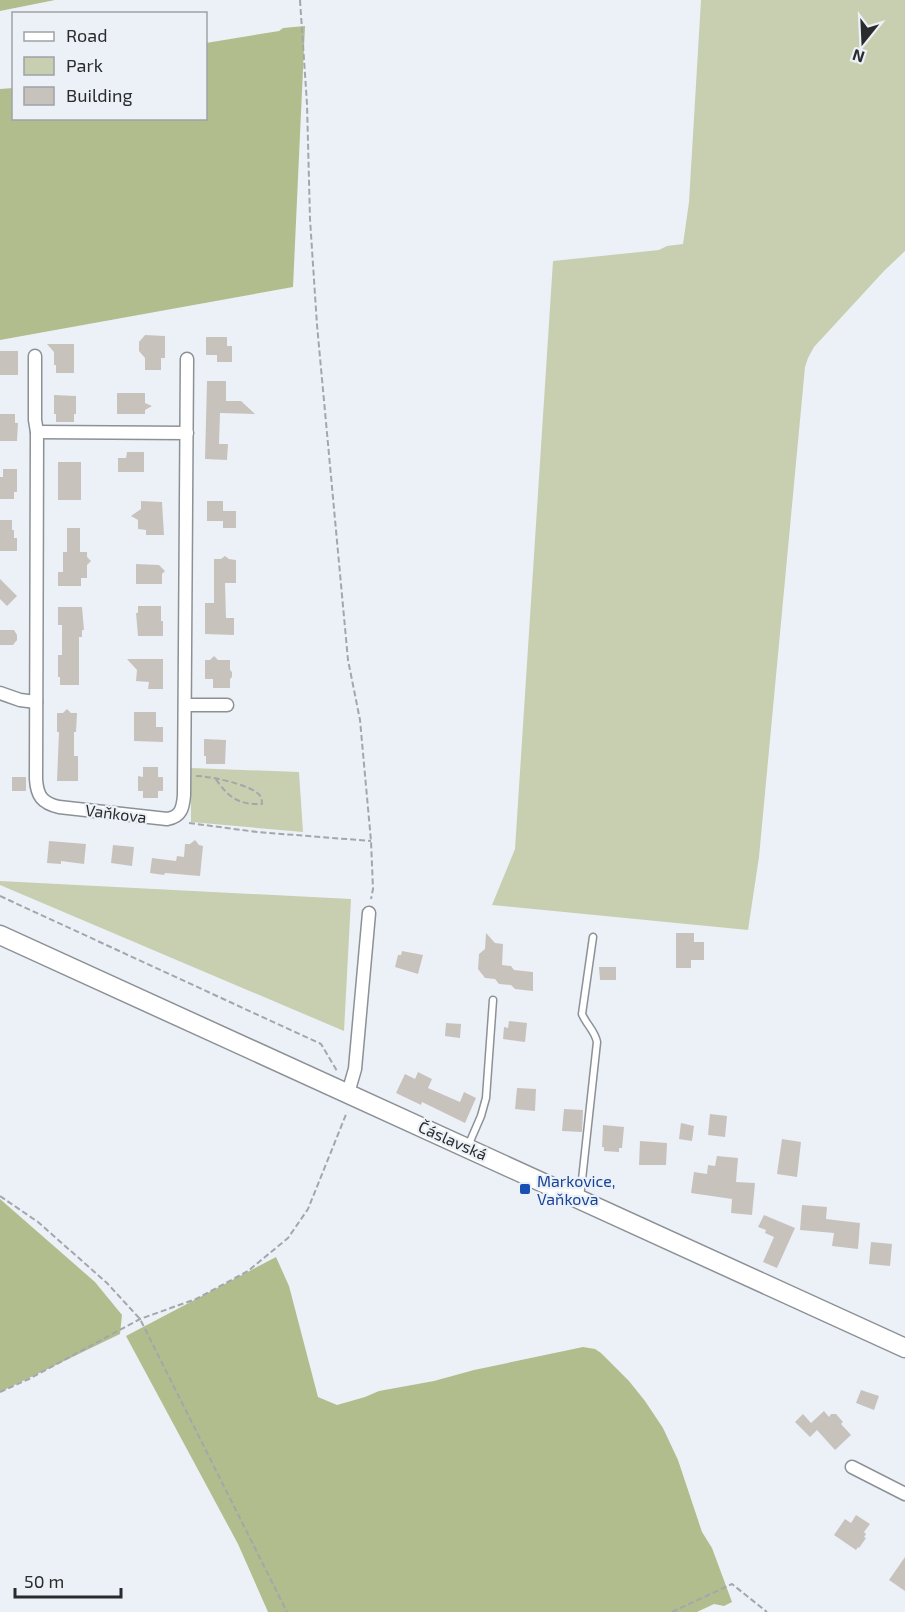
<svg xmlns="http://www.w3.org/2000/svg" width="905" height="1612" viewBox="0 0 905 1612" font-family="'Exo 2',sans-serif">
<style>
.green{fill:#c8cfb0}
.forest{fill:#b2bd8d}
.building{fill:#c8c2bd}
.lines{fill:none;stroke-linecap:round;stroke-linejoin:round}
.service-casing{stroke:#8c9196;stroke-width:9}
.minor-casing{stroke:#8c9196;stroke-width:15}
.primary-casing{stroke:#8c9196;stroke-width:21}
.path{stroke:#a3a7ac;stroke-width:2;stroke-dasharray:6 3;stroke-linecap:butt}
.service{stroke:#fff;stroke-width:6}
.minor{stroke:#fff;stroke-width:12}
.primary{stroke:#fff;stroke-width:18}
.transit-dot{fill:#1a4fb4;stroke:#ecf1f7;stroke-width:2}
.labels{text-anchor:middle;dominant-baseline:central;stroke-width:4.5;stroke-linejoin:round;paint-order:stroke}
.street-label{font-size:16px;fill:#292b2d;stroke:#ecf1f7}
.transit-label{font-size:16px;fill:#164399;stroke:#ecf1f7;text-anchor:start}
</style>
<rect width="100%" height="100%" fill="#ecf1f7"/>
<g class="green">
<polygon points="701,0 905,0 905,251 884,271 814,347 808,358 805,367 759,857 748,930 492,905 515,849 553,261 659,250 667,246 683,244 689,202"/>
<polygon points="191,768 299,772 303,832 191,822"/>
<polygon points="0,881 351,899 344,1031 0,885"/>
</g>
<g class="forest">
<polygon points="0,0 55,0 0,11"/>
<polygon points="305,26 293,287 0,340 0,89 13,88 14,118 206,118 206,43 279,31 283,28"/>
<polygon points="0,1199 95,1282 122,1315 120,1334 0,1392"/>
<polygon points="276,1257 289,1286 318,1397 337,1405 365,1397 379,1391 434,1381 474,1370 583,1347 595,1349 601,1353 629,1381 645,1401 663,1428 678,1460 702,1532 712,1548 732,1602 724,1606 714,1604 697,1612 268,1612 238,1544 126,1336"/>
</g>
<g class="building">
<polygon points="145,335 165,336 165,358 161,358 161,370 145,370 145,358 139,351 139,342"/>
<polygon points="206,337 227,337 227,346 232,346 232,362 217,362 217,355 206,355"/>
<polygon points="47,344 74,344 74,373 56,373 56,365 54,365 54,352"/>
<rect x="0" y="351" width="18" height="24"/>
<polygon points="207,381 226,381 226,401 241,401 255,414 220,413 219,444 228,444 227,460 205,459"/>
<polygon points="117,393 145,393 145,403 152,406 145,410 145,414 117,414"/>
<polygon points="54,395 76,396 76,414 74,414 74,422 56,422 56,414 54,414"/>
<polygon points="0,414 15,414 15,423 18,423 17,441 0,441"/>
<polygon points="127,452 144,452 144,472 118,472 118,458 126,458"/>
<rect x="58" y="462" width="23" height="38"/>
<polygon points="3,469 17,469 17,492 14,492 14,499 0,499 0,477 3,477"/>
<polygon points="141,501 162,502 164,535 146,535 146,530 138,529 138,520 131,516 141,509"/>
<rect x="207" y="501" width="16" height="20"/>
<rect x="223" y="511" width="13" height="17"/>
<polygon points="0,520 12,520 12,530 14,530 14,538 17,538 17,551 0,551"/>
<polygon points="67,528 80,528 80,552 87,552 87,557 91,561 87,565 87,578 81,578 81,586 58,586 58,572 63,572 63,552 67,552"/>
<polygon points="225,556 229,559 236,560 236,583 225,583 226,618 234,618 234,635 205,634 205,603 214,603 214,559 221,559"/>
<polygon points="136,564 159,565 165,571 162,574 162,584 136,584"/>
<polygon points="0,579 17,596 7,606 0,599"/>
<polygon points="138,606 161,606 161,621 163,621 163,636 138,636 136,613 138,613"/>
<polygon points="58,607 82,607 84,630 82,630 82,637 79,637 79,685 60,685 60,677 58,677 58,655 62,655 62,625 58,625"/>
<polygon points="0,630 14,630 17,635 17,640 13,645 0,645"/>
<polygon points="214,656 218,660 230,660 230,670 232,672 232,677 230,679 230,688 213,688 213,679 205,679 205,660 210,660"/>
<polygon points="127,659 163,659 163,689 148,689 149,682 136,681 137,670"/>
<polygon points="67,709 71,713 77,713 76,732 74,732 74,756 78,756 78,781 57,781 59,732 57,732 57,713 63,713"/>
<polygon points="134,712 156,712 156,727 163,727 163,742 134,741"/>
<polygon points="204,739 226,740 225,764 206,764 206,756 204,756"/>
<polygon points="143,767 158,767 158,777 163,777 163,791 158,791 158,798 143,798 143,791 138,791 138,776 143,777"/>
<rect x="12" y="777" width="14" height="14"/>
<polygon points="195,840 199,845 203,846 200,876 165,873 164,875 150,873 152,858 176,861 177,856 184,857 185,844 190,844"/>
<polygon points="49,841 86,844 84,864 61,861 61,864 47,863"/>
<polygon points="113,845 134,847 132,866 111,863"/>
<polygon points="486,933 495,943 503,944 502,965 511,966 514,970 533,972 533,991 515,989 511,985 499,984 495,979 485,978 478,969 479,954 485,949"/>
<polygon points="676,933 694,933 694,942 704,942 704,960 691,960 691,968 676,968"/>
<polygon points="402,951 423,955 418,974 395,967 398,955 401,955"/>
<polygon points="599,967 616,967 616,980 600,980"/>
<polygon points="509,1021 527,1023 525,1042 503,1039 504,1027 508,1028"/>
<polygon points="446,1023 461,1024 460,1038 445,1036"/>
<polygon points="418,1072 432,1079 428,1088 460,1102 464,1092 476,1098 465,1123 422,1102 421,1105 396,1093 405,1074 415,1079"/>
<polygon points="517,1088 536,1089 535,1111 515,1109"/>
<polygon points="564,1109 583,1110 582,1132 562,1131"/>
<polygon points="710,1114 727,1116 725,1137 708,1135"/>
<polygon points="681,1123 694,1126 692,1141 679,1139"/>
<polygon points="603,1125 624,1127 622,1148 619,1148 619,1152 604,1151 604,1147 602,1147"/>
<polygon points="782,1139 801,1142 797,1177 777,1174"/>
<polygon points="640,1141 667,1143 666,1165 639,1165"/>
<polygon points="717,1156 738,1158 736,1182 755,1183 752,1215 731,1213 732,1199 691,1193 694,1172 707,1174 708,1165 715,1166"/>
<polygon points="802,1205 827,1207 826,1219 860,1223 858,1249 832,1246 834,1233 800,1230"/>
<polygon points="764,1215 795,1228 777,1268 763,1262 774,1237 765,1233 766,1230 758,1227"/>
<polygon points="871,1242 892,1244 890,1266 869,1264"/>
<polygon points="861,1390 879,1396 874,1410 856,1403"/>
<polygon points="824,1411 829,1417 831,1414 836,1414 843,1422 841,1424 851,1435 835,1450 817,1430 810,1437 795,1422 803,1414 811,1423"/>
<polygon points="856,1515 870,1524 864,1532 866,1534 864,1537 866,1538 859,1548 858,1547 856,1550 834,1535 845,1519 851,1523"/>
<polygon points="905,1557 905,1591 889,1580"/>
</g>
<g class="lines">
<g class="service-casing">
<g id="service">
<polyline points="468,1146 481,1116 486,1098 493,1000"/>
<path d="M580,1198L597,1042C595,1031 586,1024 582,1014L593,937"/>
</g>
</g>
<g class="minor-casing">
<g id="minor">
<path d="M35,356V420L37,432L36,779C37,796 42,803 59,807L167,819C181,817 183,808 184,795L187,359"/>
<polyline points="37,432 187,433"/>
<polyline points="0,693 20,700 36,702"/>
<polyline points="185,705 227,705"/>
<polyline points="348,1093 355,1069 369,913"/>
<polyline points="852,1467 905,1494"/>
</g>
</g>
<g class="primary-casing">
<polyline id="primary" points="0,935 905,1348"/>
</g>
<g class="path">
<polyline points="300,0 307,104 310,219 317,325 348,660 360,720 371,841 373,889 371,899"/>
<path d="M196,776C210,776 245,784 256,792C261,795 262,799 262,804C238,805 228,797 215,778"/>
<polyline points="189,823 257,832 371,841"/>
<polyline points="0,896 321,1044 337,1071"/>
<polyline points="0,1196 38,1222 107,1283 140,1319 287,1612"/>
<polyline points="0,1392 29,1379 140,1319 196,1299 248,1271 288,1238 308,1209 347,1112"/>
<polyline points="672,1612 732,1584 767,1612"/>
</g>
<use href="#service" class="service"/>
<use href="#minor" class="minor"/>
<use href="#primary" class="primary"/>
</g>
<rect class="transit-dot" x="519" y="1183" width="12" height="12" rx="3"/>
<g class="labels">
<g class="street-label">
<text transform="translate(116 813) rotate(7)">Vaňkova</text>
<text transform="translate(453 1140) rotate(24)">Čáslavská</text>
</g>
<g class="transit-label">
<text x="537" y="1180">Markovice,<tspan x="537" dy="18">Vaňkova</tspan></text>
</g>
</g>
<rect x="12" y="12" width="195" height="108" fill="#ecf1f7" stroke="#9ea2a6" stroke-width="1.5"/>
<rect x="24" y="32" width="30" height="9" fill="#ffffff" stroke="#9ea2a6" stroke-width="1.5"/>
<text x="66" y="42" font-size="18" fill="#292b2d">Road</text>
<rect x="24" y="57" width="30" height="18" fill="#c8cfb0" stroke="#9ea2a6" stroke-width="1.5"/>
<text x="66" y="72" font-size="18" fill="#292b2d">Park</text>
<rect x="24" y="87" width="30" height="18" fill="#c8c2bd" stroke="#9ea2a6" stroke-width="1.5"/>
<text x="66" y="102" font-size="18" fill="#292b2d">Building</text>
<g transform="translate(863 42) rotate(198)" stroke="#ecf1f7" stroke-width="4.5" paint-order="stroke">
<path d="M0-4.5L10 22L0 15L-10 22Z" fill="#292b2d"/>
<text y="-9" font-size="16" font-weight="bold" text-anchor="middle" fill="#292b2d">N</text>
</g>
<path d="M15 1588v9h106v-9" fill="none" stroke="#292b2d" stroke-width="3"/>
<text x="24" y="1588" font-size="18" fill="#292b2d" stroke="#ecf1f7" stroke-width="4.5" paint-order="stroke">50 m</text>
</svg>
